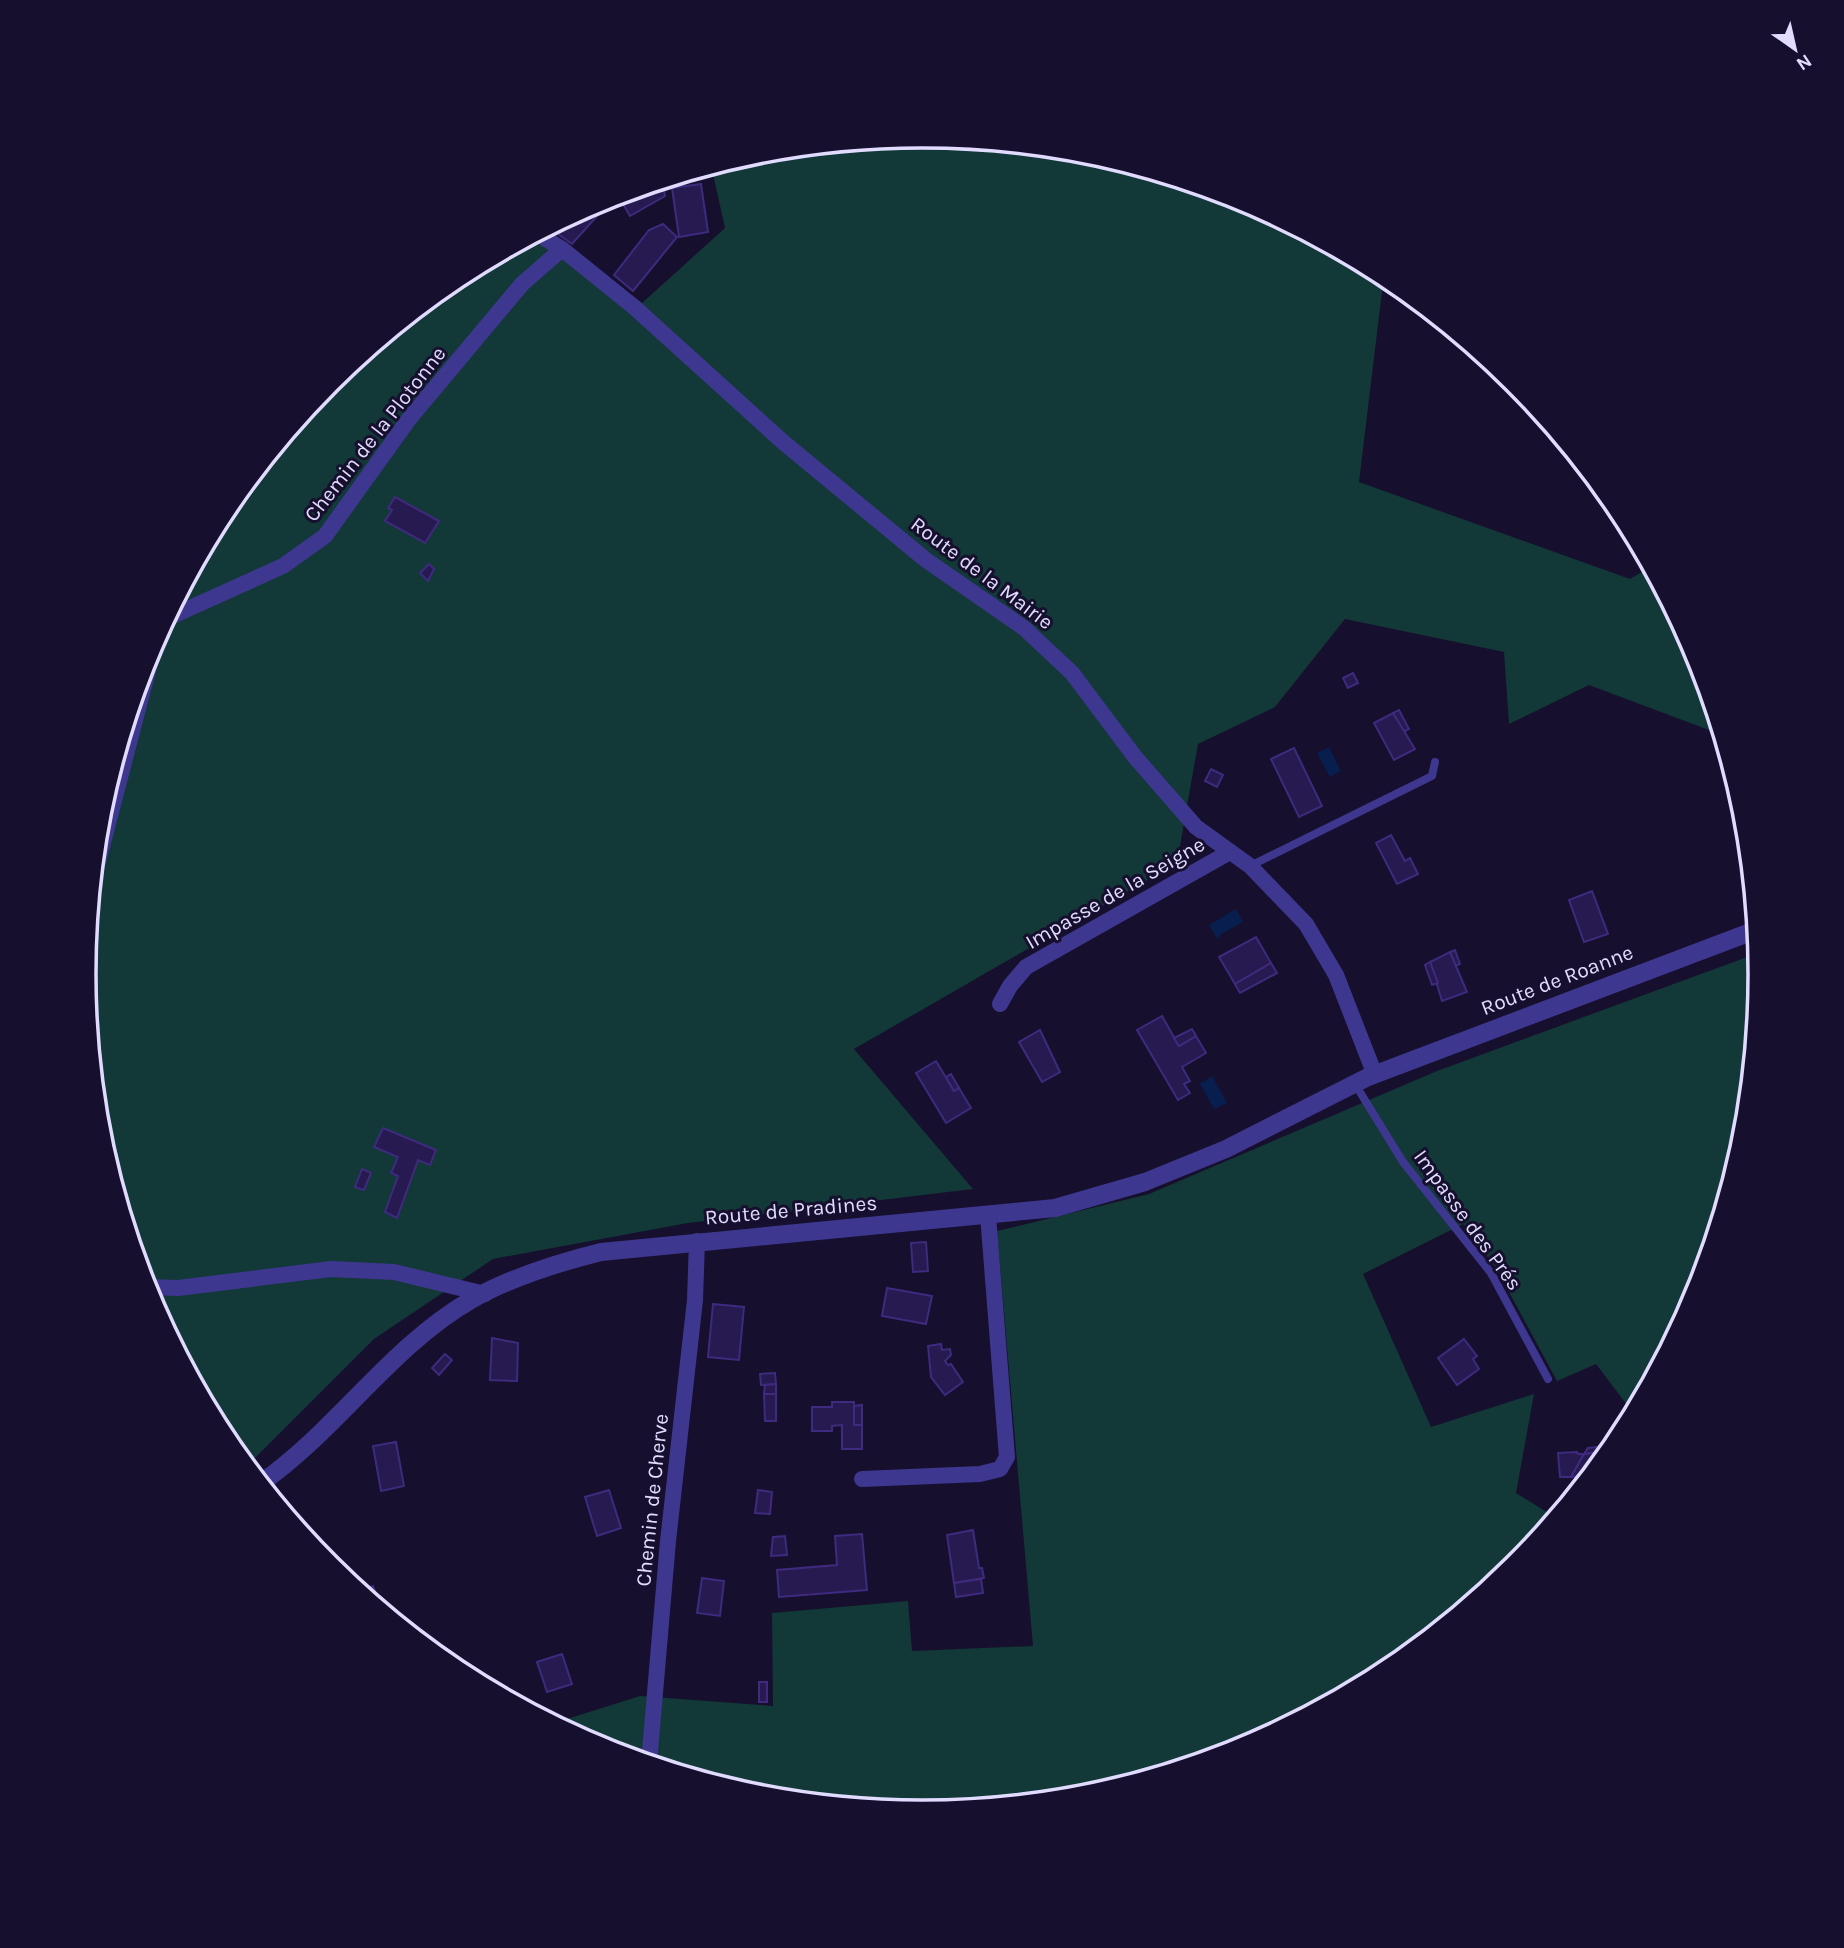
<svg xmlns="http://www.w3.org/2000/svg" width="1844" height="1948" viewBox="0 0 1844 1948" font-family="Karla,sans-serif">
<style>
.green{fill:#123838}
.water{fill:#071e4f}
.building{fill:#271a50;stroke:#3e2a7e;stroke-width:2}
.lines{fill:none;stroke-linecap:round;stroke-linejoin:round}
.service{stroke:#3e3790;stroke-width:8}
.minor{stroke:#3e3790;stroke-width:16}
.tertiary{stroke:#3e3790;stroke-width:18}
.labels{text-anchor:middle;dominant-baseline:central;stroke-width:6;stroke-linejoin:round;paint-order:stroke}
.street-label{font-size:21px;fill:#e1dcff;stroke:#160f2d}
.rim{fill:none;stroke:#e1dcff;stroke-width:3.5}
</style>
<rect width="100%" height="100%" fill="#160f2d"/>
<g class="green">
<polygon points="922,136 1086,152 1243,200 1384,275 1359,482 1630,579 1650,567 1696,654 1718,726 1717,733 1589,685 1509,724 1504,652 1345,619 1275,707 1198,744 1177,863 854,1049 973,1189 688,1223 493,1259 374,1339 247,1466 225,1439 148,1294 100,1137 84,974 100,810 148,653 225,508 330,381 457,277 542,231 642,303 725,228 712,170 708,167 759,152"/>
<polygon points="1758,953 1760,974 1744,1138 1696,1295 1633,1413 1596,1364 1557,1381 1496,1268 1463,1224 1363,1274 1431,1427 1534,1394 1516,1493 1555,1517 1514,1567 1387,1671 1242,1748 1085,1796 922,1812 758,1796 601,1748 554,1723 640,1696 773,1706 772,1613 908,1601 912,1651 1033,1646 997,1231 1149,1194 1437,1071"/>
</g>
<g class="water">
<polygon points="1329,747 1341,771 1330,777 1317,753"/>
<polygon points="1236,909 1243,922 1220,935 1218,940 1209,925"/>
<polygon points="1212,1076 1227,1103 1214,1109 1200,1084"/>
</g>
<g class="building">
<polygon points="701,184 708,232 679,237 672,188"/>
<polygon points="664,189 665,196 630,216 620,199"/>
<polygon points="602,200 608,204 572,244 554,231 564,220"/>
<polygon points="663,224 677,237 633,291 614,275 649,230"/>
<polygon points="395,497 439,521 425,543 385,521 392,510 388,508"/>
<polygon points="429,564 434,569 428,581 420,573"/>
<polygon points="1353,673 1358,683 1348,688 1343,678"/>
<polygon points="1399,710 1409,729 1403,732 1393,713"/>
<polygon points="1393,713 1415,749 1394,760 1374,723"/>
<polygon points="1294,748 1322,806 1299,817 1271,759"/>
<polygon points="1211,769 1223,775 1217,787 1205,781"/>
<polygon points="1391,835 1405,861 1410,858 1418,874 1397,884 1376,843"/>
<polygon points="1592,891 1608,934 1584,942 1569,900"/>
<polygon points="1256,937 1271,963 1235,984 1219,957"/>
<polygon points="1455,950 1460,964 1455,966 1450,952"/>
<polygon points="1450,952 1467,992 1442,1001 1430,962"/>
<polygon points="1430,962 1438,983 1432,985 1425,965"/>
<polygon points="1271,963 1277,973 1240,993 1235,984"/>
<polygon points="1162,1016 1179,1046 1196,1036 1206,1053 1182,1067 1190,1081 1184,1084 1190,1093 1178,1100 1137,1030"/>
<polygon points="1192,1029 1196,1036 1179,1046 1174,1038"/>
<polygon points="1040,1030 1060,1072 1042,1082 1019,1042"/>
<polygon points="936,1061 954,1091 959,1088 971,1108 946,1123 916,1073"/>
<polygon points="951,1074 959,1088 954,1091 946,1077"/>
<polygon points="383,1128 436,1150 430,1165 418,1160 397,1218 385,1212 398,1176 391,1173 398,1157 374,1147"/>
<polygon points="362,1169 371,1173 364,1190 355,1187"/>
<polygon points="926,1242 928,1271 913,1272 911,1243"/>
<polygon points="887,1288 932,1296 926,1324 882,1316"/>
<polygon points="713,1304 744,1307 739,1360 708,1357"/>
<polygon points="492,1338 518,1343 517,1381 490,1380"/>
<polygon points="1464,1339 1477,1356 1473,1359 1479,1369 1457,1385 1438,1358"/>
<polygon points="941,1344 942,1350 950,1349 951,1355 945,1361 948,1365 951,1364 963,1382 945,1395 931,1377 928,1346"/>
<polygon points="445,1354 452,1360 439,1375 432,1368"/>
<polygon points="775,1373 776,1384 761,1385 760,1374"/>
<polygon points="776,1384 776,1394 764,1394 765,1385"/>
<polygon points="764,1394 776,1394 776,1421 765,1421"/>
<polygon points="832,1402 854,1402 854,1425 862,1425 862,1449 842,1449 842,1425 832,1426 832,1431 812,1431 812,1407 832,1407"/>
<polygon points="862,1405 862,1425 854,1425 854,1406"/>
<polygon points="396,1442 404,1486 381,1491 373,1446"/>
<polygon points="1604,1446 1605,1452 1584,1454 1588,1448"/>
<polygon points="1577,1452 1578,1454 1584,1454 1571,1477 1560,1477 1558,1453"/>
<polygon points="1605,1452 1605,1456 1589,1475 1571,1477 1584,1454"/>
<polygon points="609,1490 621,1528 597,1536 585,1497"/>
<polygon points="758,1490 772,1492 770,1514 755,1513"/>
<polygon points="973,1530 979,1568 982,1568 984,1578 954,1583 947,1535"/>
<polygon points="862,1534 867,1590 779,1597 777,1570 837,1565 835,1536"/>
<polygon points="785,1536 787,1555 771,1556 773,1537"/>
<polygon points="702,1578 724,1581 720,1616 697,1613"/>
<polygon points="981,1579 983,1593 956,1597 954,1583"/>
<polygon points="373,1586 378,1600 373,1602 359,1591"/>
<polygon points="562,1654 572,1684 547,1692 537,1662"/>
<rect x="759" y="1682" width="8" height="20"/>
</g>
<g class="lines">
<g class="service">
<polyline points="1250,866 1432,776 1435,762"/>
<polyline points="1355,1084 1403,1162 1491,1273 1548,1379"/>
</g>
<g class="minor">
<polyline points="538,234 562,249 634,307 783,442 926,560 1024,628 1072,673 1135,757 1196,827 1250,866 1306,924 1336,975 1375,1075"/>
<polyline points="160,631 170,617 283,566 325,536 409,419 522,284 562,249"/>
<polyline points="94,877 157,636"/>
<polyline points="1000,1004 1010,986 1026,967 1228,853"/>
<polyline points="145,1287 178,1288 331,1269 394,1272 485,1294"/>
<polyline points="862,1479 980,1474 1000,1469 1007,1457 988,1215"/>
<polyline points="649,1763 668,1541 695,1300 697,1241"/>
</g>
<path class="tertiary" d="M261,1483C337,1430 390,1347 471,1300C511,1277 557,1263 601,1252L1055,1208L1145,1182L1226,1149L1368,1077L1756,930"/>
</g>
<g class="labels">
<g class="street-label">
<text transform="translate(375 434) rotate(-52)">Chemin de la Plotonne</text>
<text transform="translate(982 573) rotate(37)">Route de la Mairie</text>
<text transform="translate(1115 893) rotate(-30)">Impasse de la Seigne</text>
<text transform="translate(1557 980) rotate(-21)">Route de Roanne</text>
<text transform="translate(791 1210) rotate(-5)">Route de Pradines</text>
<text transform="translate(1468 1220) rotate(54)">Impasse des Prés</text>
<text transform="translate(652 1500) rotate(-84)">Chemin de Cherve</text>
</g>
</g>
<path d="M0 0H1844V1948H0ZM96 974a826 826 0 1 1 1652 0a826 826 0 1 1-1652 0Z" fill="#160f2d" fill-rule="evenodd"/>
<path class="rim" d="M96 974a826 826 0 1 1 1652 0a826 826 0 1 1-1652 0Z"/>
<g transform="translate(1795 49) rotate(146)" stroke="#160f2d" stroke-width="5" paint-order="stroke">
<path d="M0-5L12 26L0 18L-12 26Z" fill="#e1dcff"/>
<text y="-10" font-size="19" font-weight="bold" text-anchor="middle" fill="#e1dcff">N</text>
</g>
</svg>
